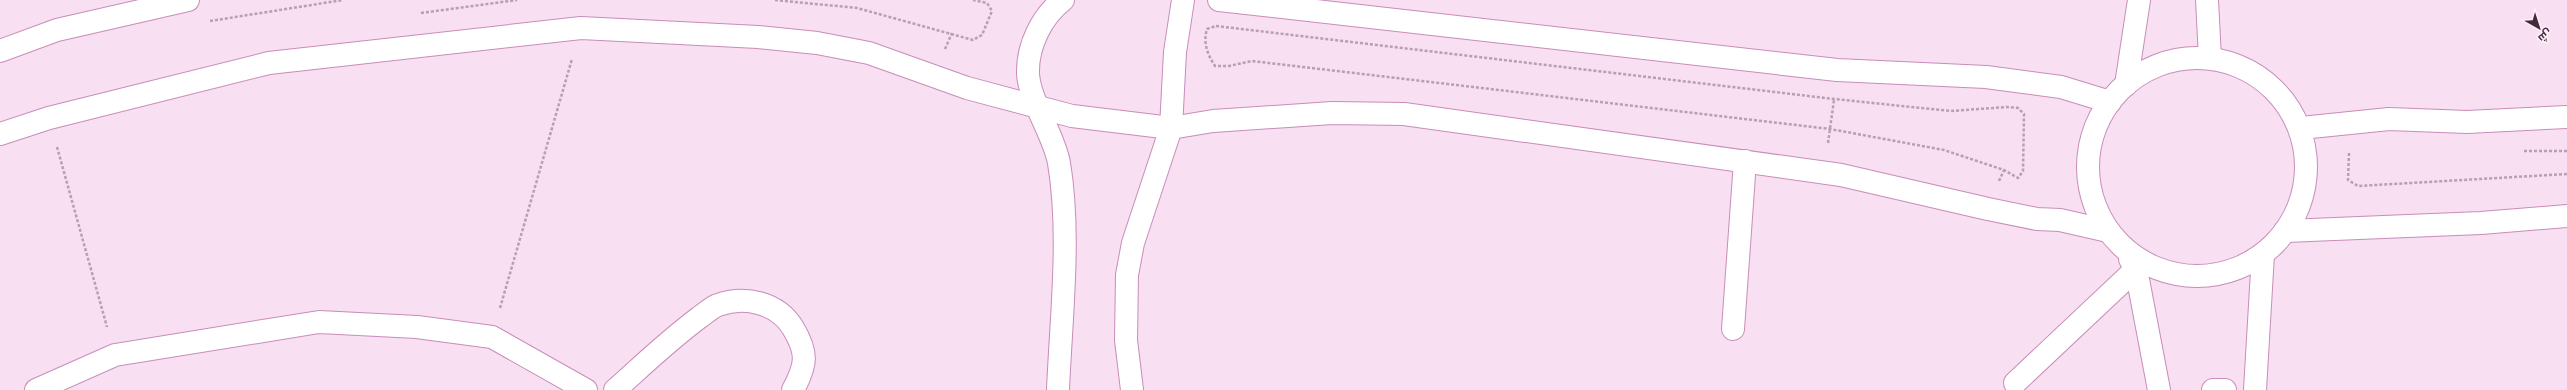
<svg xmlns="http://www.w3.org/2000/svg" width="2567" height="390" viewBox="0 0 2567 390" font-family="'PT Sans',Cairo,sans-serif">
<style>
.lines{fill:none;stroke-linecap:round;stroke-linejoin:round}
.minor-casing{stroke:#c88db9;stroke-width:24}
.path{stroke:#b89fb1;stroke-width:2.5;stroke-dasharray:3 2;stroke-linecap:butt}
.minor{stroke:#fff;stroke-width:22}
</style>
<rect width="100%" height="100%" fill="#f8dff1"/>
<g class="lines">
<g class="minor-casing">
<g id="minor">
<polyline points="1219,0 1837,70 1986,77 2061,87 2110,102"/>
<polyline points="2207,0 2210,58"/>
<polyline points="0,51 57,30 188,0"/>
<circle cx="2197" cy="167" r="109"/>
<polyline points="2126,85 2139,0"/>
<polyline points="2301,128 2389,119 2467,122 2567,117"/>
<polyline points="0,134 49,118 269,63 581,28 758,37 817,43 869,53 967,88 1072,116 1171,128 1213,121 1332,113 1404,114 1841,175 1988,209 2037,219 2060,220 2108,231"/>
<polyline points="2285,231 2481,223 2567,216"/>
<polyline points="2130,259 2136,269 2159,390"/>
<polyline points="1733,329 1745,161"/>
<polyline points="2015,383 2136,269"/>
<polyline points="36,390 115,355 319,322 417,327 492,337 586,390"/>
<path d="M615,390C643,365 670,339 700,317C706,313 712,307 718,305C745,295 778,303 793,328C808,353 807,364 793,390"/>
<path d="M1058,390C1061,317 1071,235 1059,163C1054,135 1030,102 1028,74C1027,46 1042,16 1063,0"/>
<polyline points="1132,390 1126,340 1127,275 1133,243 1171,128 1175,52 1183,0"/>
<polyline points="2213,390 2225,390"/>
<polyline points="2255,390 2263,254"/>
</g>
</g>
<g class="path">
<polyline points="775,0 857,8 973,40 982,35 992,11 987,3 973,0"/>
<polyline points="421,13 517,0"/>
<polyline points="210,21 343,0"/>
<path d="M1216,26L1834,99L1951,111L2007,107L2018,108L2024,114L2023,171L2018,178L2004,170L1944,150L1830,129L1252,61L1229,66H1215C1207,54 1203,42 1207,29Z"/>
<polyline points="945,49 952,33"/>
<polyline points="1828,143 1834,100"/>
<polyline points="57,147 107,327"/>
<polyline points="2524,151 2567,151"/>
<polyline points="2349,153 2348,180 2358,186 2567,174"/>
<polyline points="1999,181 2004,170"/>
<polyline points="500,308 572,59"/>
</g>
<use href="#minor" class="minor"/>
</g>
<g transform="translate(2539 28) rotate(141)" stroke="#fdf0f9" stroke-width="3" paint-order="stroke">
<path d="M0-3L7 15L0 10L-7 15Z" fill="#432b3d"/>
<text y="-6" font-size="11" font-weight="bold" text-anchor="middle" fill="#432b3d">ش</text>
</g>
</svg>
